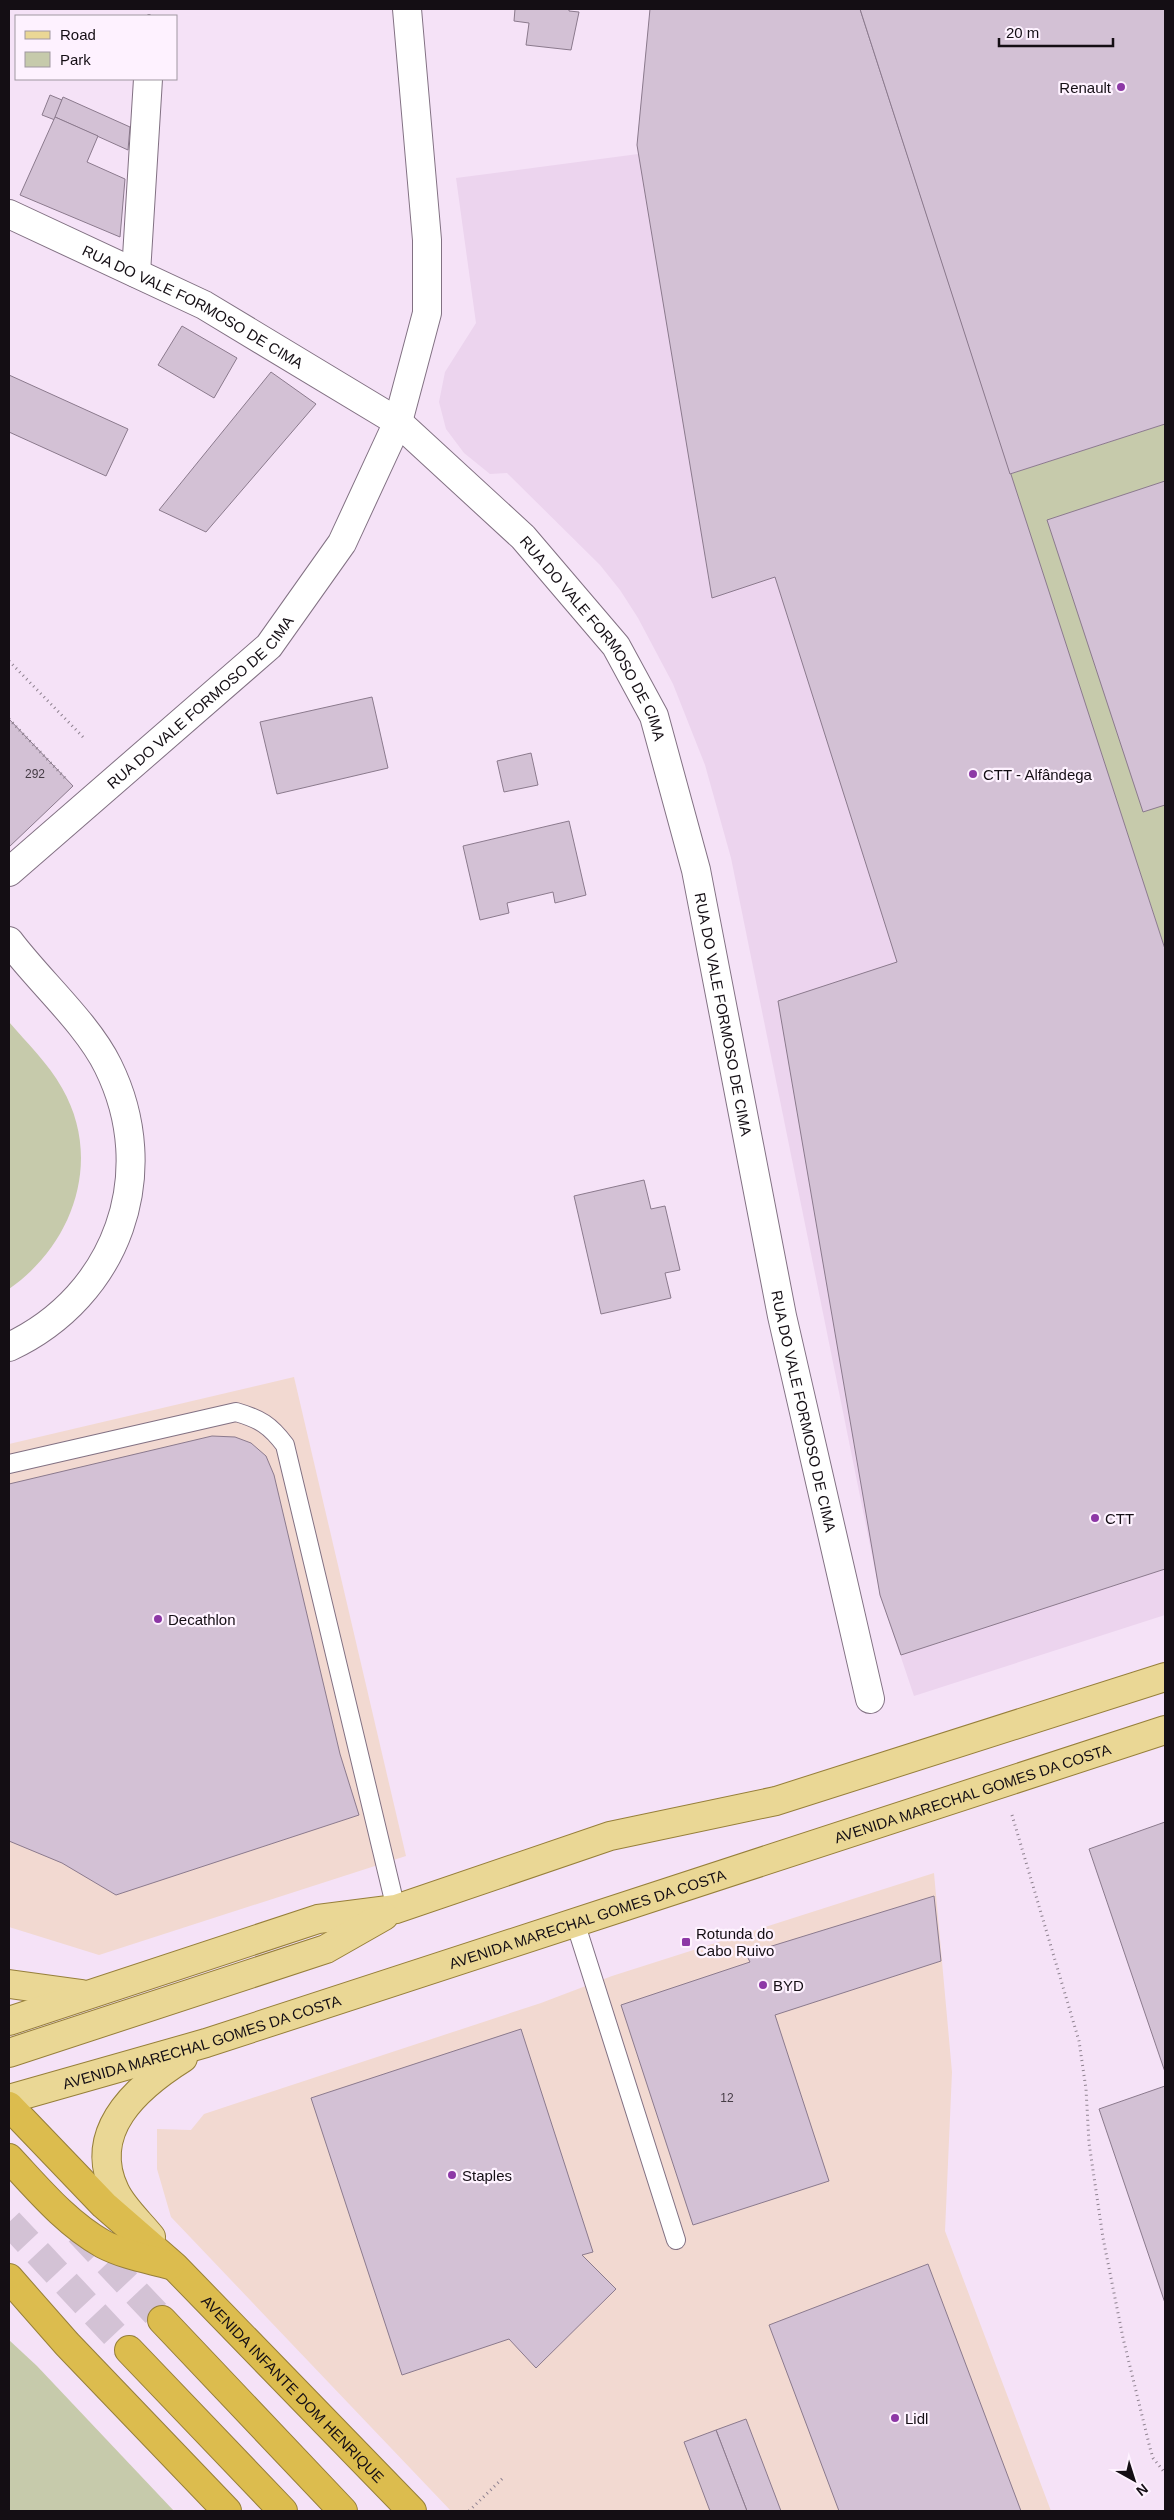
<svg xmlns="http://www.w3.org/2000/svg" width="1174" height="2520" viewBox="0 0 1174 2520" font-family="Helvetica,sans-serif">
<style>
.commercial{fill:#f2d9d1}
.built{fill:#ecd4ee}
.green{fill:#c6caab}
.building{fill:#d3c1d5;stroke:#8b7a8d}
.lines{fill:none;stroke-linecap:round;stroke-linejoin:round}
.highway-tunnel{stroke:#d3c2d5;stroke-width:28;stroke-dasharray:28 14;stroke-linecap:butt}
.lane-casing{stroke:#827183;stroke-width:20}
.street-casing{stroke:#827183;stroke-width:30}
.primary-casing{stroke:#967f3a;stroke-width:30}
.highway-casing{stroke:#967f3a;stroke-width:30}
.path{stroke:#8f8290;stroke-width:3;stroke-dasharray:1 4;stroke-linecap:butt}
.lane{stroke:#fff;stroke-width:18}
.street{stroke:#fff;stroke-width:28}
.primary{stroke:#ead795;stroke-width:28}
.highway{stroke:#dcbc4e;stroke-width:28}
.poi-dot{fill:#8d38a6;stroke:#fef2ff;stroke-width:2}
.labels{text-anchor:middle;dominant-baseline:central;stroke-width:4.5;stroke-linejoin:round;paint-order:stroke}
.number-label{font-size:12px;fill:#443b44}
.poi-label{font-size:15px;fill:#140e14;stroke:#fef2ff;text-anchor:start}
.street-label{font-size:15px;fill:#140e14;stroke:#fef2ff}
</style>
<rect width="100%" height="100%" fill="#f5e2f7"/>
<g class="commercial">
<polygon points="294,1377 406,1856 99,1955 9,1927 9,1444"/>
<polygon points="934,1873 952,2072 945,2231 1051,2511 451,2511 171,2217 157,2169 157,2129 191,2130 204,2114 541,2003 612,1976"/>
</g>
<polygon class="built" points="650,9 1165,9 1165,424 1010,474 1165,949 1165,1615 914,1696 880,1595 731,858 705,765 673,684 638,618 620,590 600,565 507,473 490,474 464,453 446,429 439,402 445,372 476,323 456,178 638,154 637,145"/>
<g class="green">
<polygon points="1165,424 1165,949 1010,474"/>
<path d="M9,1022C27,1043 48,1063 62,1088C103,1159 74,1244 9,1289Z"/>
<polygon points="9,2340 37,2366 174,2511 9,2511"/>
</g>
<g class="building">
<polygon points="515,9 569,9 569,11 579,12 571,50 526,45 529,23 514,21"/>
<polygon points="650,9 860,9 1165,949 1165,1569 901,1655 880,1595 778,1001 897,962 775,577 712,598 637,145"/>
<polygon points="860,9 1165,9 1165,424 1010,474"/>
<polygon points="50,95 62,100 55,120 42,115"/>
<polygon points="63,97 130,127 128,150 55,117"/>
<polygon points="55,117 98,136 87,162 125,179 120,237 20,195"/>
<polygon points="182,326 237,358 214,398 158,365"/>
<polygon points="271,372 316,404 206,532 159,510"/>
<polygon points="9,375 128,429 106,476 9,432"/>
<polygon points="1165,481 1165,805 1143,812 1047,520"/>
<polygon points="372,697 388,768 277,794 260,722"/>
<polygon points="9,719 73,786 9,847"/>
<polygon points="531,753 538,785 504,792 497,761"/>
<polygon points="569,821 586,895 555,903 553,892 507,903 509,913 480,920 463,846"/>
<polygon points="644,1180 651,1209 665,1206 680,1270 665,1273 671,1298 601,1314 574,1196"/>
<polygon points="212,1436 235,1437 251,1443 266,1456 274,1475 340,1754 359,1815 116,1895 62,1863 9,1841 9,1484"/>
<polygon points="1165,1822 1165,2072 1089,1849"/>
<polygon points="934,1896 941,1961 775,2015 829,2181 693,2225 621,2005 750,1962 746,1954"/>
<polygon points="521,2029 593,2252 582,2255 616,2289 536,2368 509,2339 402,2375 311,2098"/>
<polygon points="1165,2086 1165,2303 1099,2109"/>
<polygon points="928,2264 1021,2511 839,2511 769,2325"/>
<polygon points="746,2419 781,2511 747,2511 716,2430"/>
<polygon points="716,2430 747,2511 710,2511 684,2442"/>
</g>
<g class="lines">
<g class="highway-tunnel">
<polyline points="9,2222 129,2350"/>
<polyline points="79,2232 162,2320"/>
</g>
<g class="lane-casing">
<g id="lane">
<path d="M9,1464L236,1412C260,1419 270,1425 285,1445L396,1909"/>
<polyline points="575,1922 676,2240"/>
</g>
</g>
<g class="street-casing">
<g id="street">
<path id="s1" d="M9,214L204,305L398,422L523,537L616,646L654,716L696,870L782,1316L870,1699"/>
<polyline points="136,273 148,79"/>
<path id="s2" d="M9,872L269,646L342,543L398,422L427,313V240L407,9"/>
<path d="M9,941C38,980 87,1023 108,1066C161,1173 118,1296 9,1347"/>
</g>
</g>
<g class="primary-casing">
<g id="primary">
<polyline points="9,1984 82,1994"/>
<polyline points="9,2021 318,1919 396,1909 610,1836 776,1801 1165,1677"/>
<polyline points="9,2053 326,1949 384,1916"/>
<path id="s3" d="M9,2099L206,2043L1165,1730"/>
<path d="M151,2237C140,2223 123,2208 115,2191C86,2131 137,2087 183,2058"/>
</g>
</g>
<g class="highway-casing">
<g id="highway">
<path id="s4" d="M9,2106L104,2205L174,2266L412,2511"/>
<path d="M9,2158C38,2189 66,2223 103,2244C124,2255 148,2259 170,2265"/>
<polyline points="9,2278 67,2344 227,2511"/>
<polyline points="162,2320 343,2511"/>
<polyline points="129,2350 283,2511"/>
</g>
</g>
<g class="path">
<polyline points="149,9 149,16"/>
<polyline points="9,661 84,738"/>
<polyline points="9,719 66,779"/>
<polyline points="1012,1815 1079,2041 1086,2089 1089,2143 1103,2238 1123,2338 1150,2448 1153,2458 1165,2473"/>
<polyline points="469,2511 504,2477"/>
</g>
<use href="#lane" class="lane"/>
<use href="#street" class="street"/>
<use href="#primary" class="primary"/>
<use href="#highway" class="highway"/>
</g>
<g class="poi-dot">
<circle cx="1121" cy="87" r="5"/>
<circle cx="973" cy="774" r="5"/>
<circle cx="1095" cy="1518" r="5"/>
<circle cx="158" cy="1619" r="5"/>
<rect x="681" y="1937" width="10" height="10" rx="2.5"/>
<circle cx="763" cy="1985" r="5"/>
<circle cx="452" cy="2175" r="5"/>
<circle cx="895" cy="2418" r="5"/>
</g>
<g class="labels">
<g class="number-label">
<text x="35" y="774">292</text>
<text x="727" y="2098">12</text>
</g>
<g class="poi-label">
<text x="1111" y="87" text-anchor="end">Renault</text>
<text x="983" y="774">CTT - Alfândega</text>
<text x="1105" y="1518">CTT</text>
<text x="168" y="1619">Decathlon</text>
<text x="696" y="1933">Rotunda do<tspan x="696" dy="17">Cabo Ruivo</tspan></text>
<text x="773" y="1985">BYD</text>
<text x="462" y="2175">Staples</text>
<text x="905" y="2418">Lidl</text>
</g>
<g class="street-label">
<text stroke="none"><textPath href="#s1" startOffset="206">RUA DO VALE FORMOSO DE CIMA</textPath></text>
<text stroke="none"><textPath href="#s1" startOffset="736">RUA DO VALE FORMOSO DE CIMA</textPath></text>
<text stroke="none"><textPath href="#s2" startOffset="256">RUA DO VALE FORMOSO DE CIMA</textPath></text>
<text stroke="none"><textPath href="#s1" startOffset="1141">RUA DO VALE FORMOSO DE CIMA</textPath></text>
<text stroke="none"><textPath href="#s1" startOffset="1546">RUA DO VALE FORMOSO DE CIMA</textPath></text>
<text stroke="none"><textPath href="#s3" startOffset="1011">AVENIDA MARECHAL GOMES DA COSTA</textPath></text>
<text stroke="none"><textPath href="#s3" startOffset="606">AVENIDA MARECHAL GOMES DA COSTA</textPath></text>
<text stroke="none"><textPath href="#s3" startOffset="201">AVENIDA MARECHAL GOMES DA COSTA</textPath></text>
<text stroke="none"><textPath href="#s4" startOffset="401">AVENIDA INFANTE DOM HENRIQUE</textPath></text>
</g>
</g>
<rect width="1174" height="2520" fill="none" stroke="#140e14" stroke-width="20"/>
<rect x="15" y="15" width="162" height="65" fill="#fef2ff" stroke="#a097a1"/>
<rect x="25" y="31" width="25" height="8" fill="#ead795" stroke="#a097a1"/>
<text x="60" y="40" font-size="15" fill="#140e14">Road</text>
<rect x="25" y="52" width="25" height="15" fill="#c6caab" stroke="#a097a1"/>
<text x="60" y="65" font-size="15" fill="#140e14">Park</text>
<g transform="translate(1134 2480) rotate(141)" stroke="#fef2ff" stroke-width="4" paint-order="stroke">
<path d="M0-4L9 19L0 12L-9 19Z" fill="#140e14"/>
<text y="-8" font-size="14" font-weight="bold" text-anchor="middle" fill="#140e14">N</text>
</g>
<path d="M999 38v8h114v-8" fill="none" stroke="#140e14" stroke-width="2.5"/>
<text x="1006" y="38" font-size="15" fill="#140e14" stroke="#fef2ff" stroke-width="4" paint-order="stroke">20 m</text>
</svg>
